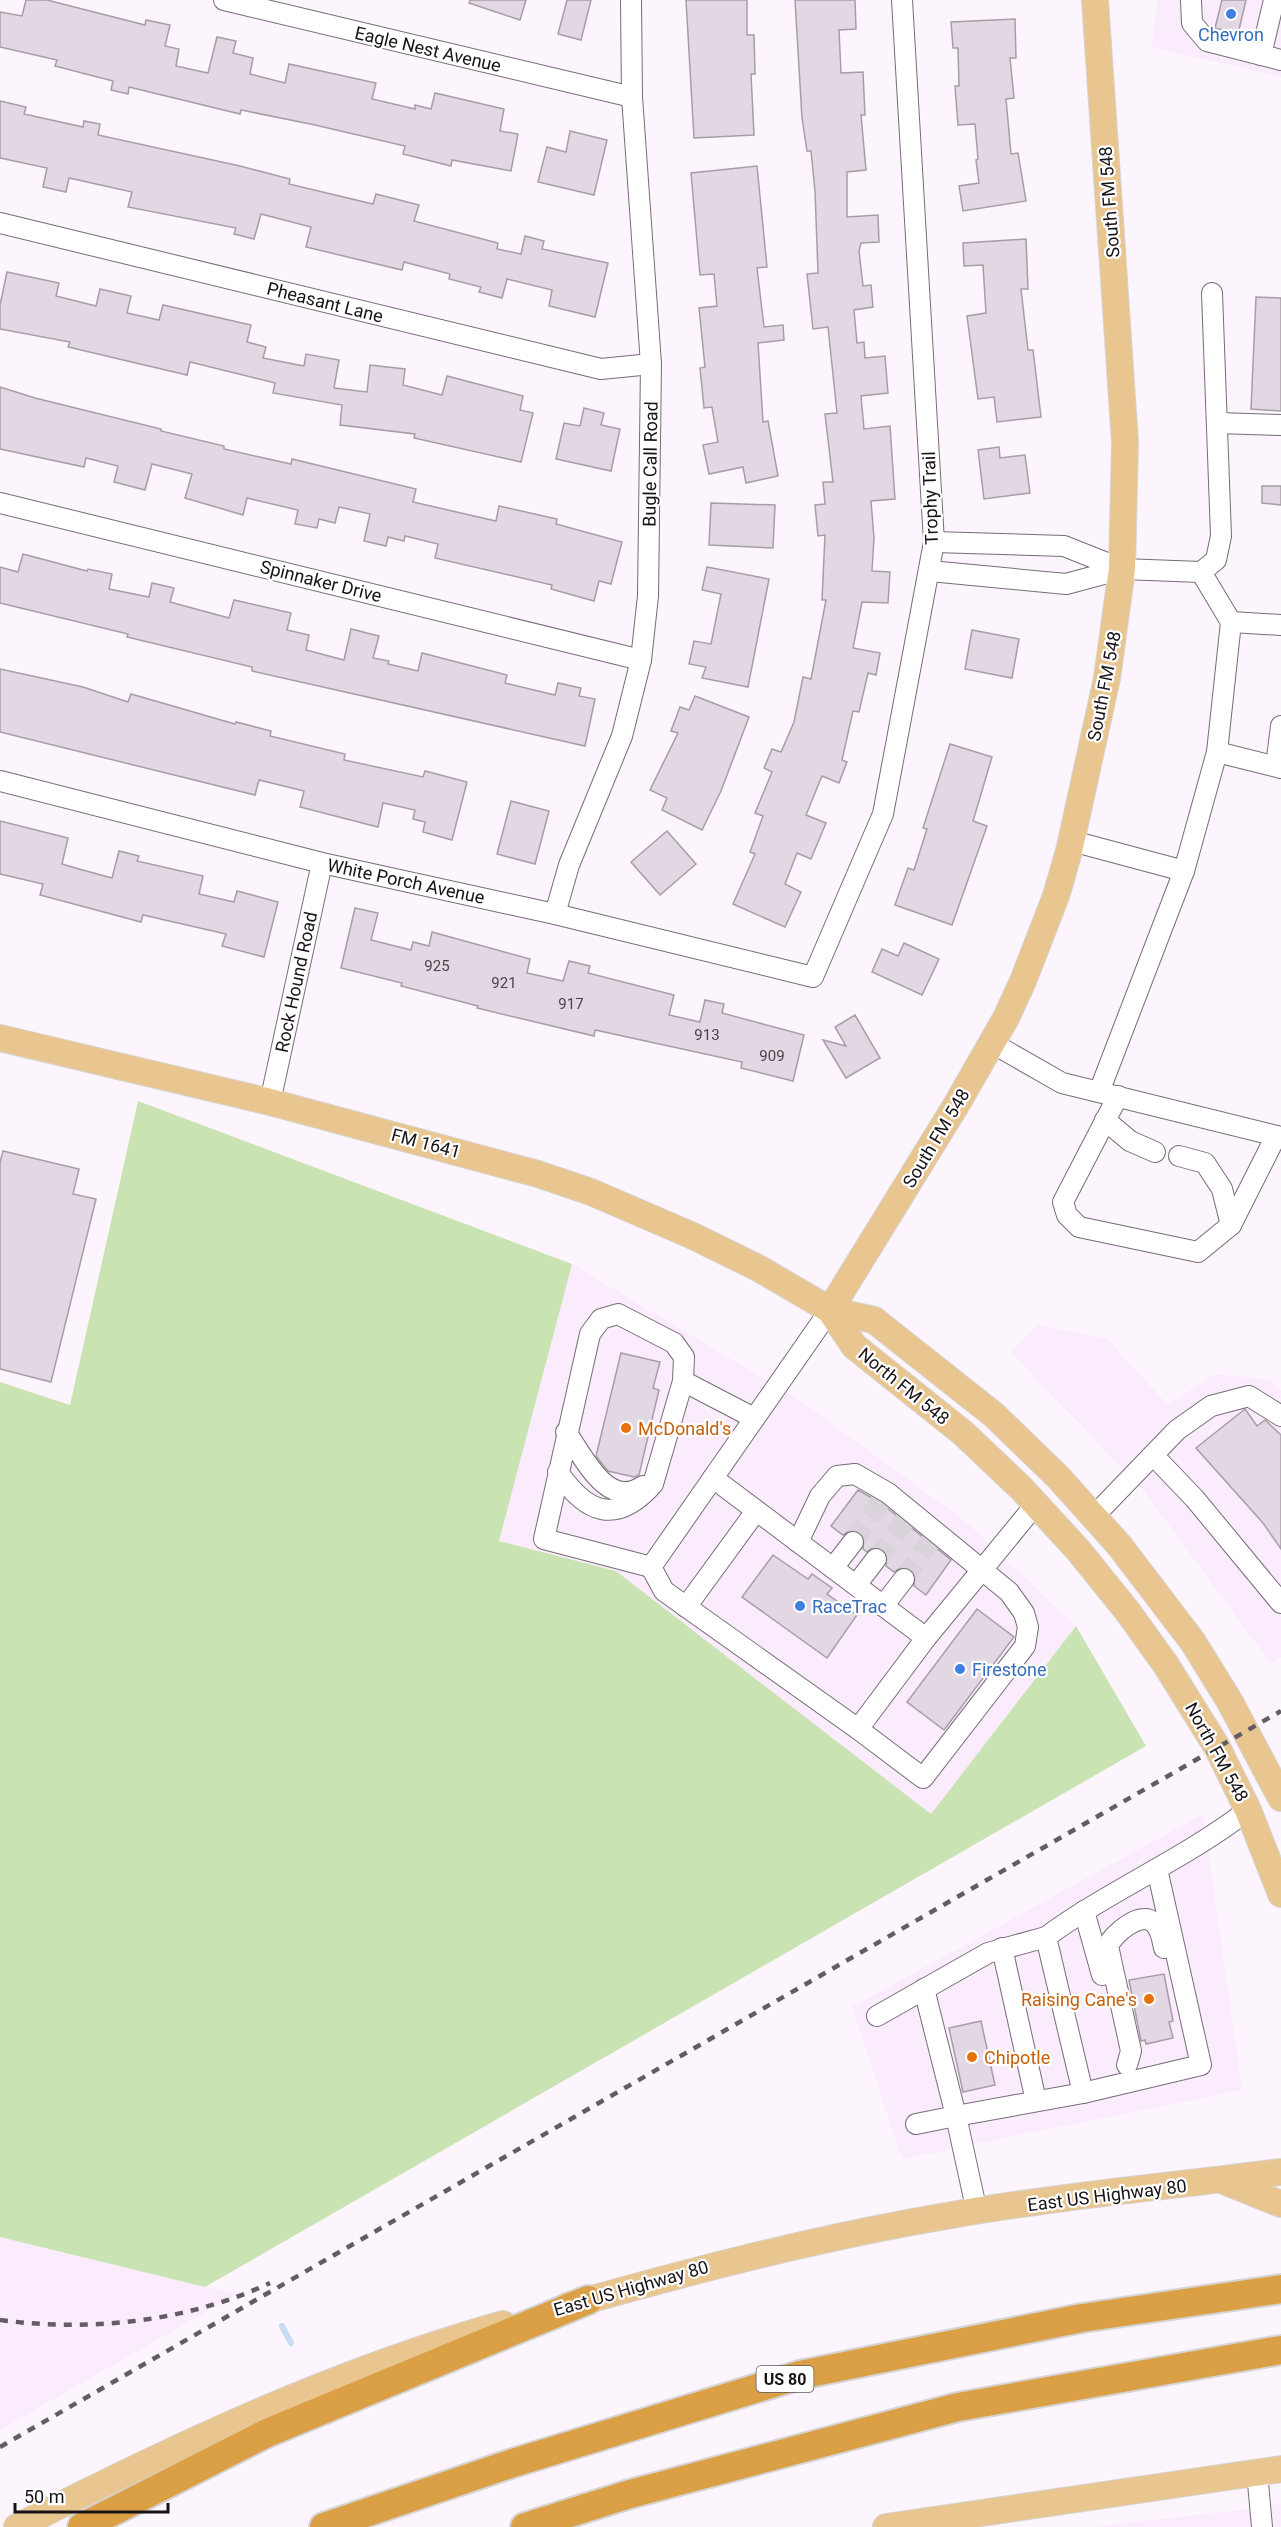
<svg xmlns="http://www.w3.org/2000/svg" width="1281" height="2527" viewBox="0 0 1281 2527" font-family="Roboto,sans-serif">
<style>
.built{fill:#faecfd}
.green{fill:#cae3b3}
.lines{fill:none;stroke-linecap:round;stroke-linejoin:round}
.stream{stroke:#c6dcf4;stroke-width:6}
.building{fill:#e2d8e3;stroke:#a69da7;stroke-width:1.5}
.minor-tunnel{stroke:#dad3db;stroke-width:20;stroke-dasharray:20 10;stroke-linecap:butt}
.minor-casing{stroke:#756d76;stroke-width:22}
.major-casing{stroke:#d5d5d5;stroke-width:28}
.highway-casing{stroke:#d5d5d5;stroke-width:32}
.minor{stroke:#fff;stroke-width:20}
.major{stroke:#e9c58f;stroke-width:26}
.highway{stroke:#db9f45;stroke-width:28}
.rail{stroke:#635d63;stroke-width:4.5;stroke-dasharray:8 8;stroke-linecap:butt}
.shop-dot{fill:#3f7fe0;stroke:#fff;stroke-width:2}
.food-dot{fill:#e8710a;stroke:#fff;stroke-width:2}
.labels{text-anchor:middle;dominant-baseline:central;stroke-width:4.5;stroke-linejoin:round;paint-order:stroke}
.number-label{font-size:15px;fill:#4a444a}
.shield{fill:#fff;stroke:#5d5a5d;stroke-width:1.5}
.shield-label{font-size:16px;font-weight:bold;fill:#171317}
.shop-label{font-size:18px;fill:#366cbe;stroke:#fff;text-anchor:start}
.street-label{font-size:18px;fill:#171317;stroke:#fff}
.food-label{font-size:18px;fill:#c56008;stroke:#fff;text-anchor:start}
</style>
<rect width="100%" height="100%" fill="#fdf5fe"/>
<g class="built">
<polygon points="1157,0 1281,0 1281,77 1152,47"/>
<polygon points="572,1264 798,1399 965,1521 1076,1626 931,1814 616,1571 498,1541"/>
<polygon points="1038,1325 1107,1339 1168,1405 1215,1374 1269,1380 1281,1391 1281,1657 1271,1664 1144,1491 1010,1352"/>
<polygon points="1203,1814 1242,2090 902,2159 852,2007"/>
<polygon points="0,2237 205,2287 237,2294 0,2430"/>
<polygon points="1281,2504 1281,2527 1091,2527 1233,2511"/>
</g>
<polygon class="green" points="138,1101 572,1264 499,1541 616,1571 931,1814 1076,1626 1146,1746 205,2287 0,2237 0,1382 70,1405"/>
<g class="lines">
<polyline class="stream" points="282,2326 291,2343"/>
</g>
<g class="building">
<polygon points="26,0 47,0 145,25 146,20 170,25 165,46 179,49 176,66 208,73 217,37 236,41 233,53 253,58 250,74 285,83 289,64 376,83 372,99 415,109 415,105 431,109 435,93 504,109 500,131 518,134 511,171 452,160 451,166 403,154 405,146 315,125 241,110 240,114 129,87 128,94 111,90 113,81 55,66 57,60 0,47 0,12 22,16"/>
<polygon points="470,0 526,0 520,20 469,3"/>
<polygon points="567,0 591,0 581,40 558,34"/>
<polygon points="686,0 747,0 747,35 754,35 755,74 751,74 754,135 694,138"/>
<polygon points="795,0 855,0 856,29 839,30 841,73 863,72 865,115 861,115 866,170 847,172 847,217 878,215 879,242 861,243 859,251 863,286 871,285 873,307 854,310 857,343 864,342 865,358 885,356 888,393 861,396 864,429 890,426 895,499 871,501 874,538 872,571 890,572 888,603 862,602 853,648 880,653 876,675 868,673 859,712 853,711 842,760 847,762 839,783 822,776 806,815 826,823 811,859 797,853 785,884 801,892 785,927 733,904 755,854 750,852 763,816 755,813 772,772 764,768 772,749 781,752 794,722 803,677 811,679 826,600 822,600 825,535 818,536 815,505 825,504 823,482 833,482 825,414 837,413 828,327 813,329 807,274 818,273 815,191 811,151 807,151 802,118"/>
<polygon points="1222,0 1246,0 1238,34 1215,28"/>
<polygon points="1015,19 1016,58 1010,58 1014,98 1006,99 1011,154 1018,153 1026,201 963,211 959,186 979,183 976,160 978,159 975,124 958,125 955,86 959,86 958,48 953,48 951,22"/>
<polygon points="0,101 26,107 24,114 83,127 84,121 100,124 98,135 240,166 290,179 289,184 373,204 376,194 419,205 414,221 498,243 497,249 521,254 525,236 544,241 542,249 608,263 595,317 549,306 552,290 507,279 502,298 479,292 481,287 449,279 450,274 404,262 402,270 306,247 311,227 261,214 254,239 234,234 236,228 128,207 132,192 69,178 66,192 43,187 47,168 0,158"/>
<polygon points="570,131 607,140 594,195 538,182 547,147 566,152"/>
<polygon points="757,166 767,267 757,268 764,327 783,325 784,340 758,343 763,422 768,421 778,476 746,483 743,467 709,474 703,445 718,442 712,407 704,408 700,368 705,367 699,308 717,306 714,274 700,275 691,173"/>
<polygon points="1026,239 1028,289 1021,289 1028,350 1033,350 1041,417 997,422 994,397 978,399 967,316 986,313 983,265 964,266 963,243"/>
<polygon points="7,272 59,283 56,296 96,306 100,289 131,296 127,313 159,320 163,305 251,325 247,342 266,347 263,358 304,366 306,354 339,360 334,388 367,392 370,365 405,369 403,385 442,395 447,376 523,396 520,410 533,413 521,462 414,438 415,434 340,425 342,405 273,393 275,383 190,362 187,375 68,347 70,342 0,329 0,305"/>
<polygon points="1256,297 1281,298 1281,411 1251,409"/>
<polygon points="0,387 35,398 161,429 161,431 224,446 224,449 291,464 292,459 416,489 413,502 496,521 499,506 557,519 556,524 622,542 611,584 599,581 594,601 551,589 552,585 435,558 438,544 405,536 404,541 388,537 386,546 364,541 370,514 339,507 335,523 319,519 317,528 295,524 298,510 247,498 243,515 185,498 192,474 152,464 145,490 114,482 118,466 86,458 84,467 0,449"/>
<polygon points="584,408 604,413 601,425 620,429 611,471 556,459 564,423 580,426"/>
<polygon points="999,447 1000,458 1025,455 1030,493 984,499 978,450"/>
<polygon points="1262,486 1281,486 1281,505 1262,503"/>
<polygon points="711,503 775,505 773,548 709,545"/>
<polygon points="23,554 87,571 88,569 112,574 109,589 149,597 152,583 174,588 170,602 229,618 234,600 291,613 287,630 309,635 306,650 344,660 351,629 379,636 373,658 389,661 388,664 418,671 422,653 507,675 505,683 555,695 558,683 581,688 579,696 595,699 585,746 252,671 252,667 127,637 128,634 0,603 0,567 18,572"/>
<polygon points="707,567 769,579 748,687 702,678 706,667 689,664 694,641 711,644 721,594 702,590"/>
<polygon points="972,630 1019,639 1012,678 965,669"/>
<polygon points="0,669 83,687 128,702 131,694 235,724 236,722 271,731 270,736 345,754 344,760 423,777 425,771 467,782 452,840 423,832 425,822 413,819 415,810 383,803 378,827 300,807 304,791 259,780 255,795 0,732"/>
<polygon points="695,696 749,717 721,791 702,830 662,810 667,798 650,790 678,733 671,731 680,707 689,710"/>
<polygon points="950,744 992,757 973,821 987,826 952,925 895,905 908,868 914,870 927,829 923,828"/>
<polygon points="511,801 549,811 535,864 497,854"/>
<polygon points="0,821 68,838 62,864 79,869 112,878 119,851 139,856 137,861 203,876 199,894 234,902 237,891 278,902 264,957 222,946 226,934 143,915 141,922 40,895 43,884 0,874"/>
<polygon points="667,831 696,864 660,895 631,862"/>
<polygon points="355,908 378,913 371,940 411,950 413,942 429,946 432,932 530,959 527,973 563,981 569,961 590,966 588,973 674,995 669,1015 700,1022 705,1000 724,1004 722,1013 804,1035 793,1081 741,1068 742,1062 595,1030 594,1036 477,1008 478,1006 401,986 402,983 341,968"/>
<polygon points="904,943 939,959 922,995 872,972 882,949 898,956"/>
<polygon points="855,1015 880,1058 846,1078 823,1040 846,1046 835,1027"/>
<polygon points="3,1151 79,1169 73,1194 96,1199 51,1382 0,1369 0,1162"/>
<polygon points="621,1353 660,1362 653,1388 659,1390 639,1475 634,1477 608,1471 596,1456"/>
<polygon points="1245,1409 1257,1426 1265,1420 1281,1435 1281,1549 1263,1523 1196,1448"/>
<polygon points="858,1490 881,1503 951,1560 926,1595 914,1586 915,1575 911,1569 900,1568 894,1572 886,1566 887,1555 883,1549 872,1548 867,1552 863,1549 864,1538 860,1532 849,1531 843,1535 831,1526"/>
<polygon points="773,1555 808,1579 812,1574 832,1588 827,1594 857,1615 827,1658 742,1597"/>
<polygon points="977,1609 1014,1637 944,1730 907,1702"/>
<polygon points="1164,1974 1173,2021 1169,2022 1173,2038 1146,2044 1145,2040 1141,2041 1129,1980"/>
<polygon points="981,2021 995,2085 963,2092 949,2028"/>
</g>
<g class="lines">
<g class="minor-tunnel">
<polyline points="853,1542 881,1501"/>
<polyline points="876,1559 906,1519"/>
<polyline points="904,1579 933,1538"/>
</g>
<g class="minor-casing">
<g id="minor">
<polyline points="224,0 632,97"/>
<polyline points="1191,0 1192,23 1207,41 1281,60"/>
<polyline points="1261,55 1274,0"/>
<polyline points="0,223 601,369 651,364"/>
<polyline points="1217,423 1281,425"/>
<polyline points="0,503 641,660"/>
<polyline points="934,542 1064,546 1122,569"/>
<polyline points="930,571 1066,584 1122,569 1201,572 1216,560 1221,536 1212,293"/>
<polyline points="1201,572 1231,622 1217,752"/>
<polyline points="1231,622 1281,625"/>
<polyline points="1276,766 1281,726"/>
<polyline points="0,781 322,863 555,914 813,977 883,814 934,542 902,0"/>
<polyline points="1072,841 1184,871"/>
<polyline points="555,914 569,865 622,736 641,660 648,596 651,364 632,97 631,0"/>
<polyline points="992,1043 1062,1083 1281,1137"/>
<polyline points="1099,1092 1184,871 1217,752 1281,768"/>
<polyline points="1118,1096 1063,1202 1067,1215 1079,1227 1198,1252 1231,1225 1276,1136"/>
<polyline points="270,1102 322,863"/>
<polyline points="1105,1120 1130,1141 1155,1152"/>
<polyline points="1179,1156 1205,1163 1222,1189 1231,1225"/>
<polyline points="830,1310 713,1478 926,1638 1036,1504"/>
<polyline points="683,1381 754,1418"/>
<path d="M566,1432C584,1457 607,1510 643,1486"/>
<polyline points="1153,1455 1195,1499 1281,1603"/>
<path d="M558,1472C586,1513 616,1526 653,1484L683,1381L684,1357L674,1343L618,1314L601,1319L590,1334L544,1539L651,1567"/>
<polyline points="713,1478 651,1567 664,1591 858,1729 926,1638"/>
<polyline points="1094,1516 1177,1430 1211,1406 1249,1396 1281,1416"/>
<polyline points="798,1542 820,1496 837,1476 855,1474 888,1493 1009,1592 1024,1613 1028,1627 1025,1646 923,1778 858,1729"/>
<polyline points="833,1568 853,1542"/>
<polyline points="856,1585 876,1559"/>
<polyline points="883,1606 904,1579"/>
<polyline points="686,1607 756,1511"/>
<polyline points="1084,1911 1102,1975"/>
<polyline points="1002,1948 1036,2101"/>
<polyline points="877,2016 988,1953 1046,1937"/>
<path d="M1127,2065L1131,2051L1108,1946C1113,1934 1140,1911 1153,1922C1161,1928 1162,1939 1164,1948"/>
<path d="M1083,2093L1046,1937C1110,1890 1185,1859 1248,1810"/>
<polyline points="916,2124 956,2116 924,1989"/>
<polyline points="977,2212 956,2116 1083,2093 1201,2065 1157,1869"/>
<polyline points="1257,2472 1262,2527"/>
</g>
</g>
<g class="major-casing">
<g id="major">
<polyline points="0,1038 270,1102 538,1174 591,1192 693,1236 760,1269 830,1310 874,1320 994,1415 1058,1477 1119,1545 1193,1642 1230,1702 1281,1798"/>
<polyline points="830,1310 958,1102 1006,1018 1023,981 1056,896 1069,851 1107,678 1122,569 1125,442 1095,0"/>
<polyline points="830,1310 854,1346 963,1433 1021,1488 1078,1550 1128,1612 1166,1665 1217,1747 1248,1810 1281,1894"/>
<polyline points="1226,2182 1281,2204"/>
<path d="M567,2306C694,2270 821,2237 952,2215C1060,2196 1172,2186 1281,2172"/>
<path d="M17,2527C174,2447 333,2372 503,2324"/>
<polyline points="886,2527 1281,2469"/>
</g>
</g>
<g class="highway-casing">
<g id="highway">
<polyline points="82,2527 267,2433 588,2300"/>
<polyline points="324,2527 513,2463 800,2375 1082,2318 1281,2289"/>
<polyline points="525,2527 630,2494 958,2407 1281,2350"/>
</g>
</g>
<use href="#minor" class="minor"/>
<use href="#major" class="major"/>
<use href="#highway" class="highway"/>
<g class="rail">
<path d="M0,2320C90,2332 187,2322 270,2283"/>
<polyline points="0,2447 1281,1711"/>
</g>
</g>
<g class="shop-dot">
<circle cx="1231" cy="14" r="6"/>
<circle cx="800" cy="1606" r="6"/>
<circle cx="960" cy="1669" r="6"/>
</g>
<g class="food-dot">
<circle cx="626" cy="1428" r="6"/>
<circle cx="1149" cy="1999" r="6"/>
<circle cx="972" cy="2057" r="6"/>
</g>
<g class="labels">
<g class="number-label">
<text x="437" y="966">925</text>
<text x="504" y="983">921</text>
<text x="571" y="1004">917</text>
<text x="707" y="1035">913</text>
<text x="772" y="1056">909</text>
</g>
<rect class="shield" x="756.5" y="2366" width="57" height="26" rx="4.5"/>
<g class="shield-label">
<text x="785" y="2379">US 80</text>
</g>
<g class="shop-label">
<text x="1231" y="34" text-anchor="middle">Chevron</text>
<text x="812" y="1606">RaceTrac</text>
<text x="972" y="1669">Firestone</text>
</g>
<g class="street-label">
<text transform="translate(428 49) rotate(13)">Eagle Nest Avenue</text>
<text transform="translate(1109 202) rotate(-94)">South FM 548</text>
<text transform="translate(325 302) rotate(14)">Pheasant Lane</text>
<text transform="translate(650 464) rotate(-89)">Bugle Call Road</text>
<text transform="translate(930 498) rotate(-92)">Trophy Trail</text>
<text transform="translate(321 581) rotate(14)">Spinnaker Drive</text>
<text transform="translate(1104 686) rotate(-79)">South FM 548</text>
<text transform="translate(406 881) rotate(12)">White Porch Avenue</text>
<text transform="translate(296 982) rotate(-78)">Rock Hound Road</text>
<text transform="translate(936 1138) rotate(-59)">South FM 548</text>
<text transform="translate(426 1143) rotate(15)">FM 1641</text>
<text transform="translate(904 1386) rotate(39)">North FM 548</text>
<text transform="translate(1217 1752) rotate(61)">North FM 548</text>
<text transform="translate(1107 2195) rotate(-7)">East US Highway 80</text>
<text transform="translate(631 2288) rotate(-16)">East US Highway 80</text>
</g>
<g class="food-label">
<text x="638" y="1428">McDonald's</text>
<text x="1137" y="1999" text-anchor="end">Raising Cane's</text>
<text x="984" y="2057">Chipotle</text>
</g>
</g>
<path d="M15 2503v9h153v-9" fill="none" stroke="#171317" stroke-width="3"/>
<text x="24" y="2503" font-size="18" fill="#171317" stroke="#ffffff" stroke-width="4.5" paint-order="stroke">50 m</text>
</svg>
